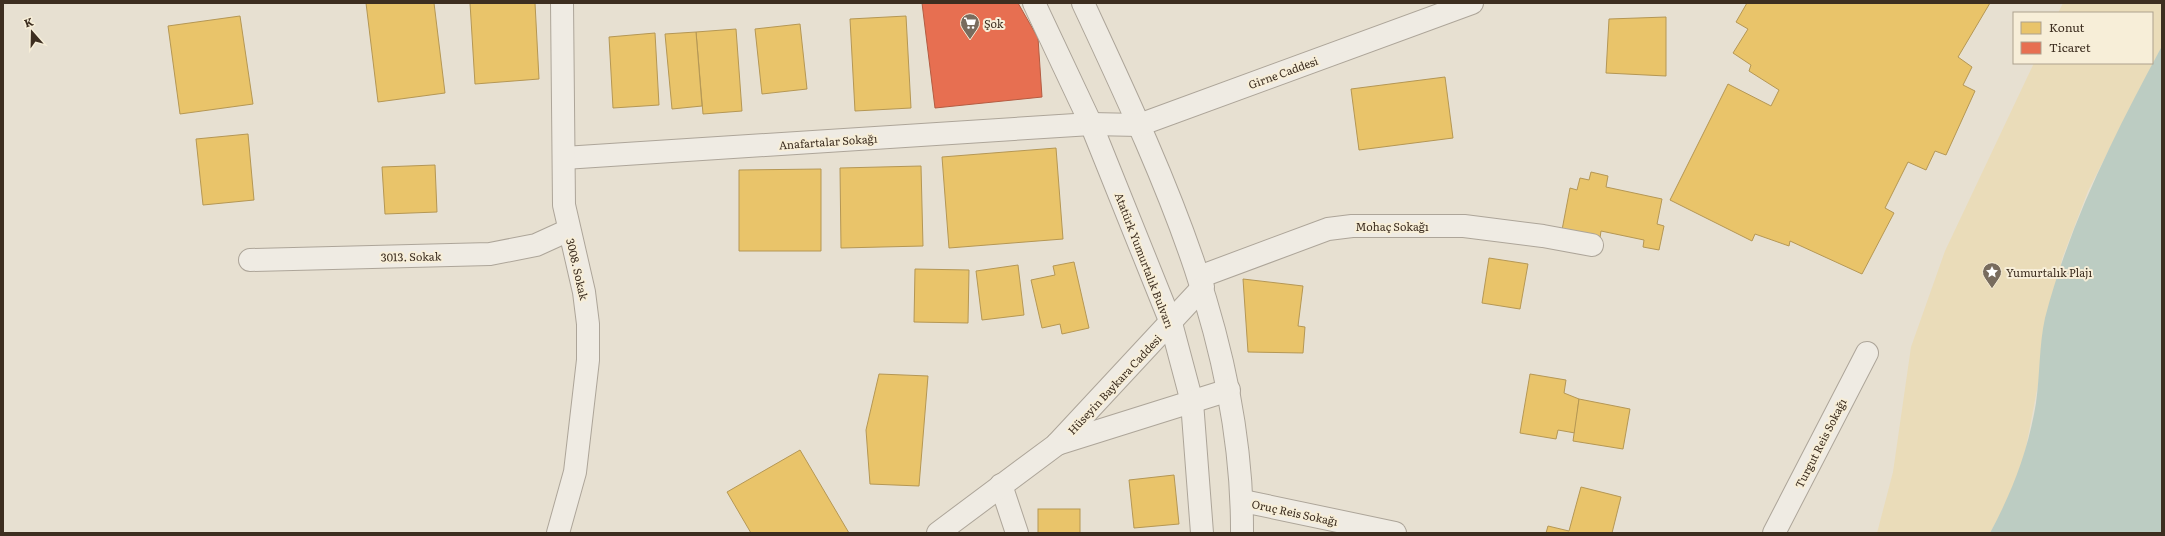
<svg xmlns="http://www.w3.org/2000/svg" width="2165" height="536" viewBox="0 0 2165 536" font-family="Literata,serif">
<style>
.sand{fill:#eadcb9}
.water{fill:#bcccc2}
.homes{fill:#e9c46a;stroke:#b59754}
.shops{fill:#e76f51;stroke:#b45c42}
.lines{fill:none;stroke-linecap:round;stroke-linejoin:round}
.minor-casing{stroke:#ada599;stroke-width:24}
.tertiary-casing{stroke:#ada599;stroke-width:24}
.minor{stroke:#efebe3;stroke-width:22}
.tertiary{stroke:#efebe3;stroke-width:22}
.labels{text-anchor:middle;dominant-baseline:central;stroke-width:4;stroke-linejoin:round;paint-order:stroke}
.poi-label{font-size:11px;fill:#3d2e20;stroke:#f7eed8;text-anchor:start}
.street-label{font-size:11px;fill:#3d2e20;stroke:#f7eed8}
</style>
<rect width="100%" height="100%" fill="#e7e0d1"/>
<polygon class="sand" points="2063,3 2162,3 2162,46 2088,191 2062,259 2023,463 2008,501 1990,533 1877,533 1893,472 1911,347 1945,251 2034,63 2152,63 2152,13 2058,13"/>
<path class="water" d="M2162,46V533H1990C2013,490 2028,451 2036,403C2040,375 2039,345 2045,318C2070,222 2115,133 2162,46Z"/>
<g class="homes">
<polygon points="366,3 434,3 445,93 378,102"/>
<polygon points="470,3 535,3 539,79 475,84"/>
<polygon points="1747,3 1990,3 1958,57 1972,67 1963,85 1975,91 1946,155 1935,151 1926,170 1908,162 1885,208 1894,213 1862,274 1790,241 1789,246 1755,234 1752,241 1670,200 1728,84 1771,106 1779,90 1749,71 1751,65 1733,53 1748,29 1736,22"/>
<polygon points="240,16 253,104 180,114 168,26"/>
<polygon points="906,16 911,108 855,111 850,19"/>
<polygon points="1666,17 1666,76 1606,73 1609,19"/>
<polygon points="800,24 807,89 762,94 755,29"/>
<polygon points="736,29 742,111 703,114 696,32"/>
<polygon points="696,32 702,106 672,109 665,34"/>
<polygon points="655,33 659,105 613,108 609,37"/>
<polygon points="1445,77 1453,138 1359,150 1351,89"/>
<polygon points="248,134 254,200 203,205 196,139"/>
<polygon points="1056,148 1063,239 949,248 942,157"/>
<polygon points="435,165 437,212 385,214 382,167"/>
<polygon points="921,166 923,246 841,248 840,168"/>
<polygon points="821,169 821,251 739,251 739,170"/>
<polygon points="1591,172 1608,176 1606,187 1662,199 1657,224 1664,226 1659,250 1643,247 1644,240 1601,231 1600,238 1562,230 1570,188 1577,190 1580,178 1589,180"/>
<polygon points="1489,258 1528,264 1520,309 1482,303"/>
<polygon points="1074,262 1089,328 1062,334 1060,324 1042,328 1031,280 1055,275 1053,266"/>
<polygon points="1018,265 1024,315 982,320 976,271"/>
<polygon points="915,269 969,270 968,323 914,322"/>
<polygon points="1243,279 1303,286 1298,326 1305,327 1303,353 1248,352"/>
<polygon points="879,374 928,376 919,486 870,484 866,430"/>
<polygon points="1530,374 1566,380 1564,393 1579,399 1575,433 1558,430 1556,439 1520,433"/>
<polygon points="1579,399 1630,409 1623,449 1573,441"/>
<polygon points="800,450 849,533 751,533 727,492"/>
<polygon points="1174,475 1179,524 1134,528 1129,480"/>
<polygon points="1581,487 1621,497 1612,533 1546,533 1548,526 1569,531"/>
<rect x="1038" y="509" width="42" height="24"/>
</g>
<polygon class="shops" points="922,3 1018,3 1038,38 1042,97 935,108"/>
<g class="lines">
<g class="minor-casing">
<g id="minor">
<polyline points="564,158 1091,124"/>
<polyline points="250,260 490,254 536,245 569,230"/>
<polyline points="1199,277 1328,229 1352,226 1464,226 1543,236 1592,245"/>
<polyline points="1001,485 1017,533"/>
<polyline points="1243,501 1395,533"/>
<polyline points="558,533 575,472 588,360 588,324 584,292 564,205 562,3"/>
<polyline points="1774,533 1867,353"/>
</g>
</g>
<g class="tertiary-casing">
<g id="tertiary">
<polyline points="1034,3 1091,124 1171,323 1192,402 1202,533"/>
<path d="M1083,3C1162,173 1243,341 1242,533"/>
<polyline points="1091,124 1139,125 1472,3"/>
<polyline points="1057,444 1229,390"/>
<polyline points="938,533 1056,445 1203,287"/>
</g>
</g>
<use href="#minor" class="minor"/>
<use href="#tertiary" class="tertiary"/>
</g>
<defs>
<g id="supermarket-pin" transform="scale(1)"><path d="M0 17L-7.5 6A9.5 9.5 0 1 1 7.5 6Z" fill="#786c5e" stroke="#f7eed8"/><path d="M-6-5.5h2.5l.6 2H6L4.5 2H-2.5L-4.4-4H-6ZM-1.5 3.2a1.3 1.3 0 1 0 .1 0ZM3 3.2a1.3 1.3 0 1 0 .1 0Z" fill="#fff"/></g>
<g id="sight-pin" transform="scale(1)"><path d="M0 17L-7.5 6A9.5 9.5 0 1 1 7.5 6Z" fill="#786c5e" stroke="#f7eed8"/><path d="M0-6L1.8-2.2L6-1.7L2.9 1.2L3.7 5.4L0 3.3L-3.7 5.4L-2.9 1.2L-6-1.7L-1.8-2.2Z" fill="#fff"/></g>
</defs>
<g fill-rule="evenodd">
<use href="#supermarket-pin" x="970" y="23"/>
<use href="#sight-pin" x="1992" y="272"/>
</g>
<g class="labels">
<g class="poi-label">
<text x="984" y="23">Şok</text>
<text x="2006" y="272">Yumurtalık Plajı</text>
</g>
<g class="street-label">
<text transform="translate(1283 72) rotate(-20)">Girne Caddesi</text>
<text transform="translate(828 141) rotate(-4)">Anafartalar Sokağı</text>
<text x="1392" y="226">Mohaç Sokağı</text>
<text transform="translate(411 256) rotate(-1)">3013. Sokak</text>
<text transform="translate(1145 260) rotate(69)">Atatürk Yumurtalık Bulvarı</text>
<text transform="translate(578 269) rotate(77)">3008. Sokak</text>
<text transform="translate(1114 384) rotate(-47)">Hüseyin Baykara Caddesi</text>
<text transform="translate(1820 443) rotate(-63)">Turgut Reis Sokağı</text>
<text transform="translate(1295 512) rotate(12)">Oruç Reis Sokağı</text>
</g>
</g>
<rect width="2165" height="536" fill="none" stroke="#3d2e20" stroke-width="8"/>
<rect x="2013" y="12" width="140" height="52" fill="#f7eed8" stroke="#ada18e"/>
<rect x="2021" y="22" width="20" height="12" fill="#e9c46a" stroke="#ada18e"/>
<text x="2049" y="32" font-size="12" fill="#3d2e20">Konut</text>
<rect x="2021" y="42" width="20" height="12" fill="#e76f51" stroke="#ada18e"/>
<text x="2049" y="52" font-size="12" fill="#3d2e20">Ticaret</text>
<g transform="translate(32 32) rotate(340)" stroke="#f7eed8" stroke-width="3" paint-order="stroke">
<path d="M0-3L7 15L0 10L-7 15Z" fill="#3d2e20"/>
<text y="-6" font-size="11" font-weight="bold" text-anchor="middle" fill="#3d2e20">K</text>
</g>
</svg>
